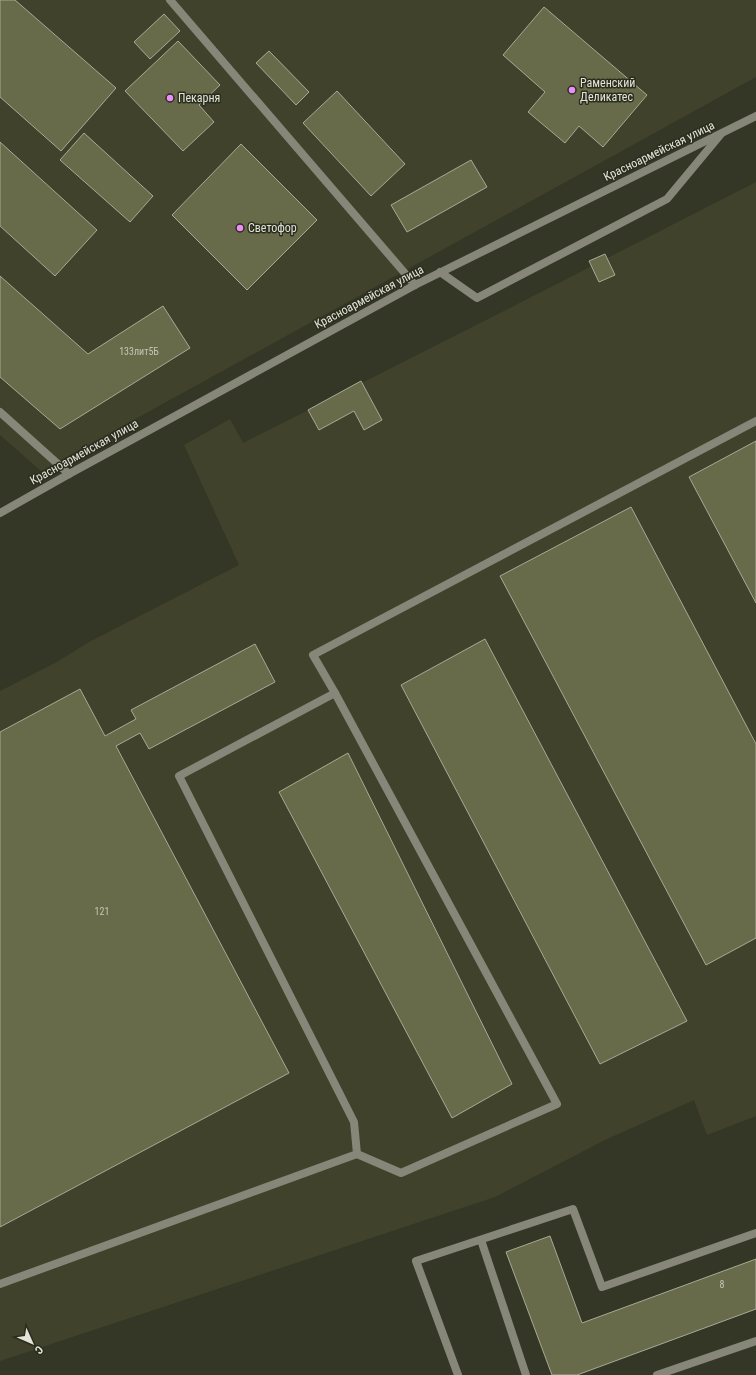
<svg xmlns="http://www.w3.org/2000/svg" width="756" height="1375" viewBox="0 0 756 1375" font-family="'Roboto Condensed',sans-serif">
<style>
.built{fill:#40422c}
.building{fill:#676b49;stroke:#a7aa96}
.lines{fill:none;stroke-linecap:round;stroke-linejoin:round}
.service{stroke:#868778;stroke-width:8}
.minor{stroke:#868778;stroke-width:8}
.tertiary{stroke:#868778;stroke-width:8}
.poi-dot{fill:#eb8dfb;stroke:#2b2d1d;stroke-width:1.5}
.labels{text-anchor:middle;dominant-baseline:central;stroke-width:3;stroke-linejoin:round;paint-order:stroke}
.number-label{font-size:10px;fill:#c4c6b6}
.poi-label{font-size:12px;fill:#e3e4da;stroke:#2b2d1d;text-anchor:start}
.street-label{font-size:12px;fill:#e3e4da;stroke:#2b2d1d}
</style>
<rect width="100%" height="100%" fill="#353726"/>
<g class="built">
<polygon points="0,0 756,0 756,77 41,471 0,435"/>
<polygon points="756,182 756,1116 707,1135 694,1100 605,1140 495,1197 0,1361 0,691 57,662 89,642 239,565 184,445 230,419 243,443 498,314"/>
</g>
<g class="building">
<polygon points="0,0 15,0 116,88 61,151 0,97"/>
<polygon points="544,7 647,95 603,147 579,126 565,143 528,112 545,92 503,55"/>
<polygon points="164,14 180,31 150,59 134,42"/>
<polygon points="178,41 220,85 199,105 214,122 183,151 125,91"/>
<polygon points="269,51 309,92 296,105 256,63"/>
<polygon points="337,91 405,164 371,196 303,123"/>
<polygon points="84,133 153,196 130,222 60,160"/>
<polygon points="0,142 97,230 55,276 0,226"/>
<polygon points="241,144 317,220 247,290 172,215"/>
<polygon points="471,160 487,187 407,232 391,205"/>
<polygon points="605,254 615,275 599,282 589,261"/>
<polygon points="0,276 88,354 163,306 190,348 60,429 0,377"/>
<polygon points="361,381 382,420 364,430 354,411 319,430 308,410"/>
<polygon points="756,441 756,603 689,477"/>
<polygon points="631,507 756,744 756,938 706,965 500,576"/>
<polygon points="485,639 687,1021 600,1064 401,685"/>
<polygon points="255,644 275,682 149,749 140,733 116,746 289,1073 0,1227 0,732 80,689 105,736 136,719 131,710"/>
<polygon points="348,753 512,1084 452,1118 279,792"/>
<polygon points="550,1236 582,1323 756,1259 756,1309 577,1375 552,1375 506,1252"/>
</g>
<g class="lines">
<g class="service">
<polyline points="170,0 415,285"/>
<polyline points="440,272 477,298 667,199 721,134"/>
<polyline points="357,1154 401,1173 557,1104 335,693 313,655 756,421"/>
<polyline points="481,1240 526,1375"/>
<polyline points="0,1284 357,1154 354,1122 179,776 335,693"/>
<polyline points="458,1375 416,1261 573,1209 602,1287 756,1233"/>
<polyline points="657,1375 756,1341"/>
</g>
<polyline class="minor" points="0,412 69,474"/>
<polyline class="tertiary" points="0,513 69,474 415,285 756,116"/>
</g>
<g class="poi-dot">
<circle cx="572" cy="90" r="4"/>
<circle cx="170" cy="98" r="4"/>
<circle cx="240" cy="228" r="4"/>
</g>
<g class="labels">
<g class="number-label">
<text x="139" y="351">133лит5Б</text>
<text x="102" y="911">121</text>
<text x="722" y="1284">8</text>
</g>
<g class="poi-label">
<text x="580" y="83">Раменский<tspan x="580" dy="14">Деликатес</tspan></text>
<text x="178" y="98">Пекарня</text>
<text x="248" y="228">Светофор</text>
</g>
<g class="street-label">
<text transform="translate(659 151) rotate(-26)">Красноармейская улица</text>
<text transform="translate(369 297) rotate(-28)">Красноармейская улица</text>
<text transform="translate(84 452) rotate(-29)">Красноармейская улица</text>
</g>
</g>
<g transform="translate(32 1343) rotate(135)" stroke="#2b2d1d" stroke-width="3" paint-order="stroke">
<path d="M0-3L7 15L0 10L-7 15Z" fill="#e3e4da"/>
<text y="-6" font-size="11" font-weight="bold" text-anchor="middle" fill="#e3e4da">С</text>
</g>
</svg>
